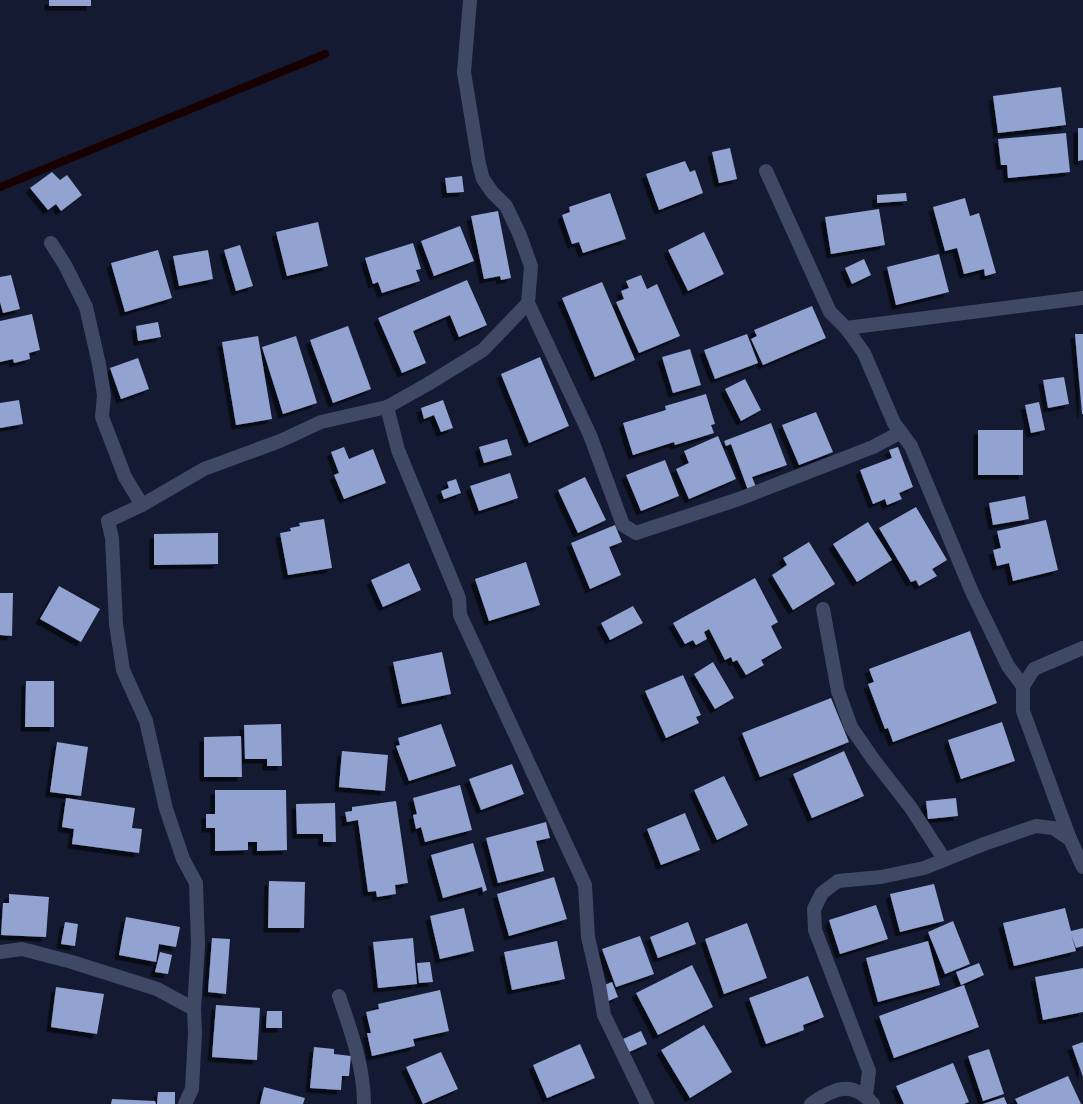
<svg xmlns="http://www.w3.org/2000/svg" width="1083" height="1104" viewBox="0 0 1083 1104" font-family="'Space Grotesk',sans-serif">
<style>
.lines{fill:none;stroke-linecap:round;stroke-linejoin:round}
.stream{stroke:#190000;stroke-width:8}
.building{fill:#92a2d1;filter:url(#shadow)}
.minor{stroke:#3f4865;stroke-width:14}
</style>
<defs>
<filter id="shadow"><feDropShadow dx="-4.5" dy="4.5" stdDeviation="0" flood-color="#0009"/></filter>
</defs>
<rect width="100%" height="100%" fill="#131a32"/>
<g class="lines">
<polyline class="stream" points="0,187 325,54"/>
</g>
<g class="building">
<rect x="49" y="0" width="42" height="6"/>
<polygon points="1061,87 1066,125 998,133 993,96"/>
<polygon points="1078,128 1083,128 1083,160 1078,161"/>
<polygon points="1066,133 1070,172 1008,178 1007,165 1001,165 998,139"/>
<polygon points="730,148 737,179 719,183 712,152"/>
<polygon points="685,161 690,172 695,170 703,193 659,210 646,174"/>
<polygon points="52,172 60,180 67,175 82,195 61,211 56,204 48,210 30,188"/>
<polygon points="462,176 464,192 447,193 445,178"/>
<polygon points="610,193 626,239 583,253 579,242 572,244 562,215 570,212 569,207"/>
<polygon points="906,193 907,201 877,203 877,195"/>
<polygon points="965,198 970,216 979,213 996,273 985,276 984,269 964,274 957,248 945,251 933,207"/>
<polygon points="879,209 885,245 831,254 825,217"/>
<polygon points="498,211 511,278 501,280 500,276 484,279 471,216"/>
<polygon points="318,222 328,266 287,276 276,232"/>
<polygon points="460,226 474,261 434,276 421,241"/>
<polygon points="704,232 724,274 688,291 668,250"/>
<polygon points="413,243 421,269 416,270 420,281 382,293 378,282 373,284 365,258"/>
<polygon points="240,245 253,286 236,291 224,250"/>
<polygon points="158,250 172,298 125,312 111,263"/>
<polygon points="208,250 213,279 179,286 173,256"/>
<polygon points="939,254 949,292 896,305 887,267"/>
<polygon points="864,259 871,275 852,284 845,268"/>
<polygon points="11,275 20,309 3,313 0,302 0,277"/>
<polygon points="641,275 647,289 657,284 680,336 639,353 616,302 624,299 621,291 629,288 626,281"/>
<polygon points="467,280 487,325 459,337 450,315 413,331 426,363 402,373 378,318"/>
<polygon points="602,282 635,360 595,377 562,298"/>
<polygon points="812,306 826,338 763,365 751,339 757,336 754,330"/>
<polygon points="32,314 40,350 29,353 30,359 14,363 13,359 0,362 0,321"/>
<polygon points="158,322 161,337 138,341 136,326"/>
<polygon points="348,326 371,389 333,403 310,340"/>
<polygon points="747,334 758,363 715,379 704,350"/>
<polygon points="1075,334 1083,334 1083,414 1082,414"/>
<polygon points="258,336 272,419 236,425 222,342"/>
<polygon points="296,336 317,403 283,414 262,347"/>
<polygon points="690,349 701,385 673,393 662,357"/>
<polygon points="540,357 569,426 529,443 501,374"/>
<polygon points="138,358 149,389 121,399 110,368"/>
<polygon points="1064,377 1069,404 1048,408 1043,380"/>
<polygon points="745,379 761,410 741,421 725,389"/>
<polygon points="706,394 715,424 711,425 714,433 675,445 674,442 633,455 623,423 666,410 665,406"/>
<polygon points="19,400 23,424 0,428 0,403"/>
<polygon points="443,400 453,428 441,432 434,415 424,419 421,408"/>
<polygon points="1039,402 1045,430 1031,433 1025,405"/>
<polygon points="816,412 833,452 799,465 782,425"/>
<polygon points="771,423 787,465 752,477 756,487 748,490 731,444 726,446 724,441"/>
<rect x="978" y="430" width="45" height="45"/>
<polygon points="718,436 736,479 689,499 676,469 689,463 684,451"/>
<polygon points="507,439 512,455 484,463 479,447"/>
<polygon points="344,447 349,459 373,449 386,483 344,499 334,475 339,473 331,452"/>
<polygon points="898,447 913,487 899,493 902,499 887,505 885,499 873,504 860,470 892,458 889,450"/>
<polygon points="665,460 679,496 641,511 626,475"/>
<polygon points="510,473 518,498 479,511 470,486"/>
<polygon points="585,477 606,520 578,533 558,490"/>
<polygon points="456,479 461,493 444,499 441,491 449,488 447,482"/>
<polygon points="1025,496 1029,519 993,525 989,503"/>
<polygon points="916,507 947,560 932,569 937,576 919,586 916,580 911,582 879,528"/>
<polygon points="324,519 332,568 288,575 280,533 291,531 290,528 300,526 299,523"/>
<polygon points="1046,520 1058,570 1013,581 1009,563 997,566 993,550 1001,548 997,531"/>
<polygon points="868,522 892,560 857,582 833,544"/>
<polygon points="615,525 622,542 609,547 621,575 590,589 571,543"/>
<polygon points="218,533 218,564 154,565 154,534"/>
<polygon points="809,542 835,584 793,610 772,575 787,565 783,558"/>
<polygon points="526,562 540,605 489,621 475,579"/>
<polygon points="409,563 421,590 383,607 371,580"/>
<polygon points="755,578 778,622 771,626 782,648 761,660 764,665 746,675 737,660 733,662 731,657 725,660 709,629 704,632 707,639 696,645 693,640 685,644 673,623"/>
<polygon points="59,586 100,609 81,642 40,619"/>
<polygon points="0,593 13,593 12,636 0,635"/>
<polygon points="633,606 643,623 610,640 601,623"/>
<polygon points="970,631 997,703 893,742 888,728 885,729 868,684 874,682 869,669"/>
<polygon points="442,652 451,694 402,704 393,662"/>
<polygon points="713,662 734,698 715,709 694,674"/>
<polygon points="683,675 701,715 696,717 699,723 666,738 645,691"/>
<polygon points="26,681 54,681 54,727 25,727"/>
<polygon points="831,698 849,742 760,777 742,733"/>
<polygon points="1002,722 1015,761 961,779 948,740"/>
<polygon points="281,724 282,766 267,766 267,759 245,759 244,725"/>
<polygon points="441,724 456,766 409,781 396,746 400,745 398,738"/>
<polygon points="241,736 242,777 204,777 204,737"/>
<polygon points="57,742 88,747 81,796 50,792"/>
<polygon points="342,751 388,755 385,791 339,787"/>
<polygon points="844,751 864,796 812,818 793,774"/>
<polygon points="512,764 524,794 481,810 469,779"/>
<polygon points="724,776 748,825 717,840 694,790"/>
<polygon points="460,785 472,830 425,842 421,827 416,829 413,815 417,814 413,798"/>
<polygon points="215,790 286,790 287,850 257,851 257,842 248,842 248,850 215,851 215,828 206,828 206,814 215,814"/>
<polygon points="66,798 135,808 132,828 142,829 139,853 72,844 74,829 62,827"/>
<polygon points="956,798 958,816 928,819 926,801"/>
<polygon points="396,801 408,883 395,885 396,894 377,897 376,891 368,892 358,820 347,822 345,812 352,811 352,807"/>
<polygon points="335,803 336,842 323,842 323,834 297,834 296,804"/>
<polygon points="685,813 700,850 661,865 647,829"/>
<polygon points="546,822 550,838 536,841 544,871 498,883 486,838"/>
<polygon points="473,843 487,890 483,892 482,887 443,898 431,855"/>
<polygon points="554,877 567,919 509,936 497,894"/>
<polygon points="269,881 305,882 304,928 268,928"/>
<polygon points="934,884 944,921 900,932 890,894"/>
<polygon points="9,894 49,897 46,937 1,935 3,903 9,903"/>
<polygon points="876,905 888,939 840,954 829,920"/>
<polygon points="464,908 474,951 440,959 430,916"/>
<polygon points="1065,908 1071,931 1083,928 1083,946 1076,948 1071,934 1076,951 1014,966 1003,923"/>
<polygon points="126,917 180,927 176,947 159,944 156,962 119,955"/>
<polygon points="953,921 970,964 945,974 928,932"/>
<polygon points="65,922 78,924 75,946 61,944"/>
<polygon points="688,922 696,944 658,958 650,937"/>
<polygon points="747,923 767,978 724,994 705,939"/>
<polygon points="640,936 654,974 616,987 602,949"/>
<polygon points="212,938 230,939 226,994 208,992"/>
<polygon points="413,938 417,984 378,988 373,942"/>
<polygon points="557,941 565,979 512,990 504,952"/>
<polygon points="928,941 940,985 878,1002 866,958"/>
<polygon points="160,952 172,955 168,974 155,972"/>
<polygon points="430,962 433,982 419,983 417,963"/>
<polygon points="979,963 984,975 961,985 956,972"/>
<polygon points="692,965 713,1007 658,1035 636,993"/>
<polygon points="1083,968 1083,1012 1043,1020 1035,977"/>
<polygon points="808,976 824,1017 803,1025 804,1030 766,1044 749,998"/>
<polygon points="612,982 618,997 608,1001 602,986"/>
<polygon points="964,985 979,1027 894,1058 879,1016"/>
<polygon points="56,987 104,994 97,1034 51,1027"/>
<polygon points="440,990 449,1031 413,1039 415,1046 372,1056 367,1033 371,1033 366,1012 379,1009 378,1004"/>
<polygon points="216,1005 260,1008 257,1060 212,1057"/>
<polygon points="267,1011 282,1011 282,1028 266,1028"/>
<polygon points="704,1025 732,1072 690,1098 661,1050"/>
<polygon points="641,1031 647,1044 629,1052 623,1039"/>
<polygon points="1083,1042 1083,1077 1072,1046"/>
<polygon points="580,1044 595,1078 547,1098 533,1065"/>
<polygon points="314,1047 334,1049 334,1054 351,1056 349,1076 342,1076 341,1090 310,1088"/>
<polygon points="989,1049 1004,1094 983,1101 968,1056"/>
<polygon points="441,1052 458,1089 423,1104 406,1067"/>
<polygon points="953,1063 969,1102 964,1104 904,1104 896,1086"/>
<polygon points="1068,1076 1081,1104 1018,1104 1015,1099"/>
<polygon points="264,1087 305,1098 303,1104 260,1104"/>
<polygon points="158,1092 175,1092 175,1104 157,1104"/>
<polygon points="1004,1097 1007,1104 983,1104"/>
<polygon points="112,1099 155,1101 156,1104 111,1104"/>
</g>
<g class="lines">
<g class="minor">
<polyline points="470,0 464,72 479,164 483,179 492,192 506,206 519,233 531,266 528,303 483,350 428,384 387,407 398,450 459,598 460,615 585,885 588,937 599,985 604,1015 647,1104"/>
<polyline points="766,171 830,312 846,328 864,353 894,423 911,446 972,592 1008,666 1023,686"/>
<polyline points="51,243 65,265 86,307 99,364 104,395 102,417 125,477 142,505"/>
<polyline points="528,303 590,435 623,525 636,533 739,499 873,447 901,432"/>
<polyline points="846,328 1083,298"/>
<polyline points="823,609 838,691 851,727 873,759 911,808 944,859"/>
<polyline points="1070,839 1023,711 1023,686 1034,669 1083,648"/>
<polyline points="0,952 22,949 72,962 157,989 194,1009"/>
<path d="M339,996C351,1031 364,1067 364,1104"/>
<polyline points="866,1096 869,1071 815,930 814,909 822,893 838,881 881,877 924,868 984,844 1036,826 1053,828 1070,839 1083,867"/>
<polyline points="185,1104 192,1089 195,1033 194,1009 198,945 196,883 183,859 166,809 146,721 123,670 116,624 112,538 108,521 142,505 204,469 280,441 321,422 387,407"/>
<path d="M811,1104C834,1088 852,1080 873,1104"/>
</g>
</g>
</svg>
